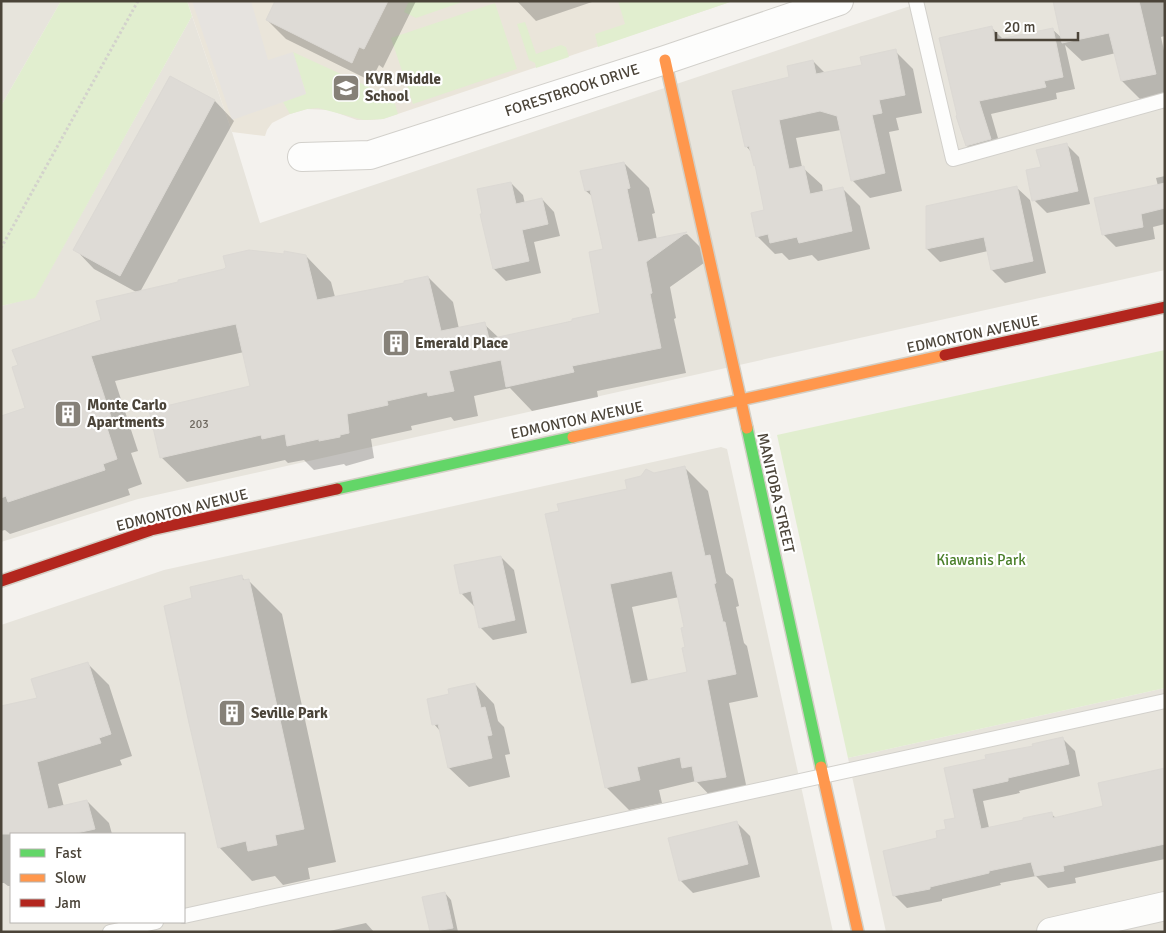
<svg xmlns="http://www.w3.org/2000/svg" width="1166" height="933" viewBox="0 0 1166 933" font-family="Signika,sans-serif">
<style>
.residential{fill:#e7e4dc;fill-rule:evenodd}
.education{fill:#eae5da}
.green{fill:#e1eecf}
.parking{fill:#e6e3df}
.shadow{fill:#0003;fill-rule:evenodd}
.building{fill:#dedbd6;stroke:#dcd9d4;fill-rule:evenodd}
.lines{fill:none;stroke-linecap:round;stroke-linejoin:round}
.lane-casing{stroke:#d2d0cb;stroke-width:16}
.street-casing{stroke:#d2d0cb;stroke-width:30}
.fast-casing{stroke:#d3cfc5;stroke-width:14}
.slow-casing{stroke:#d3cfc5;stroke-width:14}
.jam-casing{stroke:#d3cfc5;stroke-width:14}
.path{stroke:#d3d2cc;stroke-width:3;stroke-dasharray:2.5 2.5;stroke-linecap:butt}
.lane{stroke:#fdfdfc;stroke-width:14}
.street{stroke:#fdfdfc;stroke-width:28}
.fast{stroke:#63d668;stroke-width:11}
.slow{stroke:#ff974d;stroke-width:11}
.jam{stroke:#b3261e;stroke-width:11}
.labels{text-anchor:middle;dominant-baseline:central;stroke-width:4.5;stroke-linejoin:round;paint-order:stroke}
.number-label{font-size:12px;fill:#706a61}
.poi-label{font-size:15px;font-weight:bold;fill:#4b4439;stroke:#fff;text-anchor:start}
.street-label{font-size:15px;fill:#4b4439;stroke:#fff}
.park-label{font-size:15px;fill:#4a7f2a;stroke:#fff}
</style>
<rect width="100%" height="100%" fill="#f4f2ee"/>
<g class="residential">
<polygon points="1,1 61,1 1,106"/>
<polygon points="925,1 1165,1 1165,270 138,499 1,542 1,306 35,297 192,16 232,132 260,223"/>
<path d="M721,447L727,449L833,932H1V625L164,570ZM11,834H184V922H11Z"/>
<polygon points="1165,688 1165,932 886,932 848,758"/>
</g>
<polygon class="education" points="187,1 733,1 383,119 371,120 357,120 329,110 307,109 290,114 272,123 267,130 265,136 232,132"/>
<g class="green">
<polygon points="61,1 187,1 192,16 35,298 1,306 1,106"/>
<polygon points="409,1 465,1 416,18 404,12"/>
<polygon points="618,1 733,1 598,47 595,34 625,24"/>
<polygon points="495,3 517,69 413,104 391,38"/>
<polygon points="525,22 536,54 561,45 566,47 569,57 536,68 535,63 529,60 517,24"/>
<polygon points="293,52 393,98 398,114 383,119 364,120 318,108 307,109 290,114 283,102 306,93"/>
<polygon points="1165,350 1165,688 848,758 777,435"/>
</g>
<polygon class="parking" points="192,1 251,1 268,60 293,52 306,94 232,120"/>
<g class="shadow">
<polygon points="276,1 416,1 383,68 379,65 371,81 286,39 267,20"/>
<polygon points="517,1 595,1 536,21"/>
<polygon points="1054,1 1165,1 1165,36 1161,37 1165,55 1165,94 1140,99 1122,81 1116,53 1082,61 1065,45 1075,89 1056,93 1057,99 991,114 1002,152 979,158 967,146 991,27 1003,39 1052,29 1063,39"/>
<polygon points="895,51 913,69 922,113 896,118 899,130 889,132 902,191 870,198 852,180 841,130 796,138 802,167 822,185 823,192 842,188 860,206 870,249 818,261 812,255 789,260 782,253 775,254 757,236 766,211 757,167 752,153 746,146 791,78 813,61 825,73 863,66"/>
<polygon points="170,77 215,101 234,121 140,292 306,256 331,282 335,297 406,284 428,277 453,302 459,329 484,324 499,338 602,314 604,250 593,197 586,191 624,163 649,188 655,213 652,214 657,240 687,234 711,258 670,287 676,318 674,319 686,373 597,391 598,397 532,411 510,388 474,396 478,416 454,421 451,417 411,426 412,430 371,439 374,458 346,466 344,464 314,470 304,460 288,463 285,460 187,482 161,457 252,387 244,352 115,381 138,451 131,453 142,484 128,489 130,495 10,534 5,530 1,531 1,417 27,409 102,321 138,293 94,269 75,249"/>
<polygon points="1066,144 1079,157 1090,204 1047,213 1034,200 1042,168"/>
<polygon points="1165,176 1165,224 1153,227 1155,239 1116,247 1104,235 1096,199 1158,186 1156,178"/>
<polygon points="511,183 523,195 525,204 542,199 554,212 560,236 534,242 541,273 506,281 494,269"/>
<polygon points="1016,187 1030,200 1046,273 1005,283 992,270 988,251 940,262 927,249 927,207"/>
<path d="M685,468L708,491L726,573L733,579L739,606L736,607L744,643L747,646L758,697L729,703L749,799L719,805L696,781L659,790L662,803L629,810L606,787L546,515L629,490L654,474ZM679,597L686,628L689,673L648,681L632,607Z"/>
<polygon points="501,557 514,570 527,633 493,640 480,627 476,606 474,606 461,593"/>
<polygon points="242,577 245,581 248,580 282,614 336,862 308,868 310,879 283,885 275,876 252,881 219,847 190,723 194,599"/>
<polygon points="87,663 109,685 132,756 120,760 122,765 58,784 64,807 87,801 109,823 112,834 11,834 11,886 8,886 4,883 1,883 1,707 38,698"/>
<polygon points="475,684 494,704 498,721 504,727 510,754 505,755 510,777 469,787 449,768 441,732 434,724"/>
<polygon points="1062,738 1075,751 1080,776 1019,791 1020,793 983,801 989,828 1051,814 1056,818 1104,807 1165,772 1165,859 1075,878 1076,883 1048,888 1036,876 1000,883 1001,885 942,899 942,901 907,908 894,895 956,819 945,769 988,760"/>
<polygon points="737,823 750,836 760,877 693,893 680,880"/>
<polygon points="445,893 451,900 458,932 431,932"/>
<polygon points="366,923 374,932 325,932"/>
</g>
<g class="building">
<polygon points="275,1 388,1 364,49 359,47 352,63 266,20"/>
<polygon points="1053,1 1139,1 1156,74 1121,81 1109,33 1062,43"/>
<polygon points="992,26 995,40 1053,28 1063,77 1044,81 1046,87 979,101 991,139 966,146 956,116 957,115 939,38"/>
<polygon points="896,49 905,95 879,100 882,113 872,115 885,173 851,181 837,116 820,111 779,120 789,169 804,166 810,194 843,187 852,231 799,243 797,237 770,243 768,234 756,237 751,213 764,210 755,165 754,166 749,146 745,147 732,91 789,77 787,66 813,60 816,74 862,65 860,57"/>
<polygon points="170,76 215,100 120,276 73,250"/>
<polygon points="1067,143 1078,191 1032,201 1026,170 1041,167 1036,150"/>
<polygon points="624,162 630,188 627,189 638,242 687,232 646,262 652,293 650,294 661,348 572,366 574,372 506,387 501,360 449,371 454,391 428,396 427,392 387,401 388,405 347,414 349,433 340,435 340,437 319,441 319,439 287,446 285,434 262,439 261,435 160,458 149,410 250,386 236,324 153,342 91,356 114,426 107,428 117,459 103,464 105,470 8,502 6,496 1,498 1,416 25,408 12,367 18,365 12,350 101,320 96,301 178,282 178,280 224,269 226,267 223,256 249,250 284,254 284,251 306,255 317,300 404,283 404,281 428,276 441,331 485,322 489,339 572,321 572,319 600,313 589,252 603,249 590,190 585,191 580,171"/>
<polygon points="511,182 516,204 542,198 548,224 522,230 529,261 493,269 480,214 482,214 477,189"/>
<polygon points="1165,183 1165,208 1141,214 1143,227 1102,235 1094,198"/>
<polygon points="1017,186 1033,261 991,270 984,237 926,249 926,206"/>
<path d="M685,466L705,556L710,555L716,583L714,584L723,622H725L736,674L707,680L726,777L695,782L692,766L682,768L680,757L637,767L640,780L605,788L545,514L559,511L557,504L627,489L625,480L641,476L646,469L654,473ZM672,571L684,627L681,628L685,647L682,648L687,672L631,684L610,584Z"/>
<polygon points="501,556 515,620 479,628 471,591 460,594 454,565"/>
<polygon points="242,575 243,580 249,579 304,829 275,835 277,845 248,851 246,841 218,848 189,723 164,606 192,598 190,587"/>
<polygon points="88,662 111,734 99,738 101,743 37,762 48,809 87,800 95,829 72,834 1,834 1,706 37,698 31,679"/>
<polygon points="475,683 481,708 485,707 492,735 487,736 492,758 448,768 438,724 432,725 427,699 449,694 448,689"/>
<polygon points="1063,737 1069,764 1008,778 1008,781 972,789 981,829 1023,820 1023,818 1052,812 1053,818 1103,806 1098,783 1165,768 1165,844 1063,866 1064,871 1035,876 1031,862 989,871 989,873 930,887 930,889 893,896 883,851 937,838 936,831 946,829 944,820 955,818 944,768 986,759 985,755 1033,746 1032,744"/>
<polygon points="737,821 748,864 679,881 668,838"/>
<polygon points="445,892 453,928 430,932 422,897"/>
</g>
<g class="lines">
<g class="lane-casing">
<g id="lane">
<polyline points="916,1 953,159 1165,100"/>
<polyline points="184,916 1165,701"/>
<polyline points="110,932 156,922"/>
</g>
</g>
<g class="street-casing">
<g id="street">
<polyline points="302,157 370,155 665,60 839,1"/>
<polyline points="1051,932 1165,906"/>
</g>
</g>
<g class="fast-casing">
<g id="fast">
<polyline points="747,428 821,767"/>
<polyline points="337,489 573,437"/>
</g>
</g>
<g class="slow-casing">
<g id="slow">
<polyline points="665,60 747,428"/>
<polyline points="573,437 945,355"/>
<polyline points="821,767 858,932"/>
</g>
</g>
<g class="jam-casing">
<g id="jam">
<polyline points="945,355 1165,307"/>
<polyline points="1,581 151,530 337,489"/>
</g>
</g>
<polyline class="path" points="1,248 138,1"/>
<use href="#lane" class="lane"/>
<use href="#street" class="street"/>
<use href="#fast" class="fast"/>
<use href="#slow" class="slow"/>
<use href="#jam" class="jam"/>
</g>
<defs>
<g id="school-square" transform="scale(1.4375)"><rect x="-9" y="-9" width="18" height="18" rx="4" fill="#868178" stroke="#fff"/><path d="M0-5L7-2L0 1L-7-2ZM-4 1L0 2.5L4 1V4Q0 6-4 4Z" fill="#fff"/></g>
<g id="building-square" transform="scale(1.4375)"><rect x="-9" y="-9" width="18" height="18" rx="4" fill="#868178" stroke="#fff"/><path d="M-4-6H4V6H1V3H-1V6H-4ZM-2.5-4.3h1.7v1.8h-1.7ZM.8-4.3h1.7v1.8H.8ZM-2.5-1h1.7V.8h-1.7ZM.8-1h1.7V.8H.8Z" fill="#fff"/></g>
</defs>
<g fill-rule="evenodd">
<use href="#school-square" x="346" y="88"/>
<use href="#building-square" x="396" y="343"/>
<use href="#building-square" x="68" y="414"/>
<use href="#building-square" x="232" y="713"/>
</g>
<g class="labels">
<g class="number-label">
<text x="199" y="424">203</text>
</g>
<g class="poi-label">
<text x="365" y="79">KVR Middle<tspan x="365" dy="17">School</tspan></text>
<text x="415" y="343">Emerald Place</text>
<text x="87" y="405">Monte Carlo<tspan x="87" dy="17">Apartments</tspan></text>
<text x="251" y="713">Seville Park</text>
</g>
<g class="street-label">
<text transform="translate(572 90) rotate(-18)">FORESTBROOK DRIVE</text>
<text transform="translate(973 334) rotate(-12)">EDMONTON AVENUE</text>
<text transform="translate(577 420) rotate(-12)">EDMONTON AVENUE</text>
<text transform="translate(776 493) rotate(77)">MANITOBA STREET</text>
<text transform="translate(182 510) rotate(-14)">EDMONTON AVENUE</text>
</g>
<g class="park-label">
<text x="981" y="560">Kiawanis Park</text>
</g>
</g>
<rect width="1166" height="933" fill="none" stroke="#4b4439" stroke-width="5"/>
<rect x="10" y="833" width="175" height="90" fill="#ffffff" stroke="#b7b4b0"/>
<rect x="20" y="849" width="25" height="8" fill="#63d668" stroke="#b7b4b0"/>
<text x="55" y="858" font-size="15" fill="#4b4439">Fast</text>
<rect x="20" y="874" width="25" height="8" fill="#ff974d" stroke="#b7b4b0"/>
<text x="55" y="883" font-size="15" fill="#4b4439">Slow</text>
<rect x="20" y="899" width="25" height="8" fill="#b3261e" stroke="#b7b4b0"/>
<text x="55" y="908" font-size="15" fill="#4b4439">Jam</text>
<path d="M996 32v8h82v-8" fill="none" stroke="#4b4439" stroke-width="2.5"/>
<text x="1004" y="32" font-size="15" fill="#4b4439" stroke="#ffffff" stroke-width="4" paint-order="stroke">20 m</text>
</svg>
